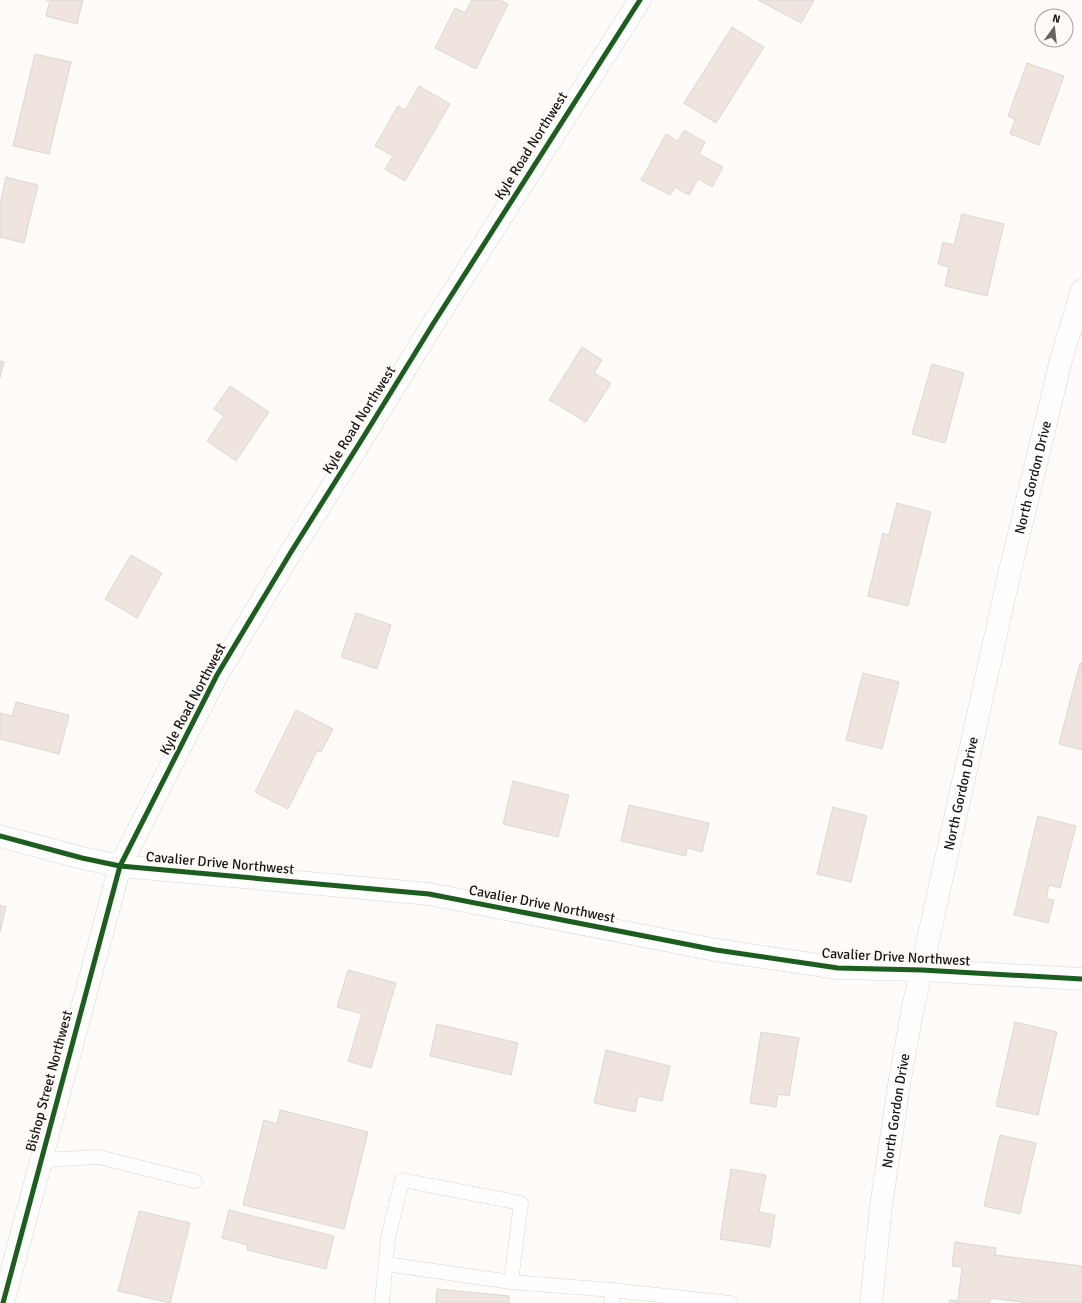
<svg xmlns="http://www.w3.org/2000/svg" width="1082" height="1303" viewBox="0 0 1082 1303" font-family="Signika,sans-serif">
<style>
.building{fill:#efe5de;stroke:#dad8d7}
.lines{fill:none;stroke-linecap:round;stroke-linejoin:round}
.service-casing{stroke:#d9d7d5;stroke-width:15}
.minor-casing{stroke:#d9d7d5;stroke-width:23}
.service{stroke:#fffefe;stroke-width:14}
.minor{stroke:#fffefe;stroke-width:22}
.cycleway-casing{stroke:#fffbf8;stroke-width:8}
.cycleway{stroke:#1b5e20;stroke-width:5}
.labels{text-anchor:middle;dominant-baseline:central;stroke-width:4;stroke-linejoin:round;paint-order:stroke}
.street-label{font-size:14px;fill:#181615;stroke:#fffbf8}
</style>
<rect width="100%" height="100%" fill="#fefbf9"/>
<g class="building">
<polygon points="46,0 83,0 77,24 46,16 50,1"/>
<polygon points="472,0 500,0 508,4 476,69 435,48 455,8 465,13"/>
<polygon points="758,0 814,0 801,23"/>
<polygon points="732,27 764,47 716,123 684,103"/>
<polygon points="35,54 71,62 49,154 13,146"/>
<polygon points="1027,63 1064,76 1039,145 1010,134 1015,119 1008,116"/>
<polygon points="419,86 450,104 405,181 385,169 393,156 375,146 398,106 405,110"/>
<polygon points="684,130 705,142 699,154 723,167 712,187 698,179 689,195 675,187 670,195 641,180 666,134 678,141"/>
<polygon points="6,177 38,185 24,243 0,237 0,204"/>
<polygon points="962,214 1004,224 987,296 945,286 949,267 938,264 943,242 954,245"/>
<polygon points="582,347 602,360 594,373 611,383 586,422 549,400"/>
<polygon points="0,361 4,362 0,378"/>
<polygon points="932,364 964,373 945,443 912,434"/>
<polygon points="230,386 269,412 236,461 207,441 224,416 214,409"/>
<polygon points="897,503 931,512 908,606 868,596 883,533 889,535"/>
<polygon points="131,555 162,573 137,618 105,599"/>
<polygon points="356,613 391,625 377,669 341,657"/>
<polygon points="1080,663 1082,663 1082,750 1059,744"/>
<polygon points="863,673 899,682 882,749 846,740"/>
<polygon points="16,702 69,715 59,754 0,739 0,713 12,716"/>
<polygon points="296,710 333,729 321,752 317,751 288,809 255,792"/>
<polygon points="513,781 569,795 558,837 503,824"/>
<polygon points="629,805 709,823 702,852 687,848 686,856 621,841"/>
<polygon points="833,807 867,816 851,882 817,874"/>
<polygon points="1038,816 1076,826 1060,888 1049,885 1046,899 1054,900 1048,923 1014,915"/>
<polygon points="0,905 6,907 0,932"/>
<polygon points="348,970 396,983 371,1068 348,1061 362,1014 337,1007"/>
<polygon points="1015,1022 1057,1032 1038,1115 996,1106"/>
<polygon points="437,1024 518,1043 511,1075 430,1056"/>
<polygon points="761,1032 799,1038 789,1096 778,1094 776,1107 750,1103"/>
<polygon points="606,1050 670,1066 662,1101 638,1096 635,1112 594,1103"/>
<polygon points="280,1110 368,1132 344,1229 243,1205 264,1120 277,1124"/>
<polygon points="1000,1135 1036,1143 1020,1214 984,1206"/>
<polygon points="731,1169 766,1175 759,1212 775,1215 770,1247 720,1239"/>
<polygon points="229,1210 334,1236 326,1269 247,1250 248,1245 222,1238"/>
<polygon points="139,1211 190,1223 170,1303 118,1291"/>
<polygon points="955,1242 996,1248 995,1255 1082,1266 1082,1303 1028,1303 990,1298 990,1303 949,1303 950,1300 958,1301 962,1267 952,1266"/>
<polygon points="437,1289 509,1296 509,1303 436,1303"/>
</g>
<g class="lines">
<g class="service-casing">
<g id="service">
<polyline points="41,1160 99,1157 195,1181"/>
<polyline points="386,1264 511,1282"/>
<polyline points="382,1303 388,1238 402,1180 521,1203 511,1282 612,1290 730,1303"/>
<polyline points="612,1303 612,1290"/>
</g>
</g>
<g class="minor-casing">
<g id="minor">
<polyline points="0,836 82,858 120,866 429,894 716,950 838,968 922,970 1082,979"/>
<polyline points="3,1303 120,866 217,675 291,552 364,436 433,324 640,0"/>
<path id="s1" d="M871,1303L881,1206L899,1085L912,1012L1010,571L1061,360L1082,290"/>
</g>
</g>
<use href="#service" class="service"/>
<use href="#minor" class="minor"/>
<g class="cycleway-casing">
<g id="cycleway">
<polyline points="0,836 82,858 120,866 429,894 716,950 838,968 922,970 1082,979"/>
<polyline points="3,1303 120,866 217,675 291,552 364,436 433,324 640,0"/>
</g>
</g>
<use href="#cycleway" class="cycleway"/>
</g>
<g class="labels">
<g class="street-label">
<text transform="translate(531 146) rotate(-58)">Kyle Road Northwest</text>
<text transform="translate(359 420) rotate(-58)">Kyle Road Northwest</text>
<text stroke="none"><textPath href="#s1" startOffset="842">North Gordon Drive</textPath></text>
<text transform="translate(193 699) rotate(-62)">Kyle Road Northwest</text>
<text stroke="none"><textPath href="#s1" startOffset="518">North Gordon Drive</textPath></text>
<text transform="translate(220 863) rotate(5)">Cavalier Drive Northwest</text>
<text transform="translate(542 904) rotate(11)">Cavalier Drive Northwest</text>
<text transform="translate(896 957) rotate(3)">Cavalier Drive Northwest</text>
<text transform="translate(49 1081) rotate(-75)">Bishop Street Northwest</text>
<text stroke="none"><textPath href="#s1" startOffset="194">North Gordon Drive</textPath></text>
</g>
</g>
<g transform="translate(1054 28) rotate(15)"><circle r="19" fill="#fffbf8" stroke="#a39f9d"/>
<path d="M0-3L7 15L0 10L-7 15Z" fill="#686665"/>
<text y="-6" font-size="11" font-weight="bold" text-anchor="middle" fill="#181615">N</text>
</g>
</svg>
